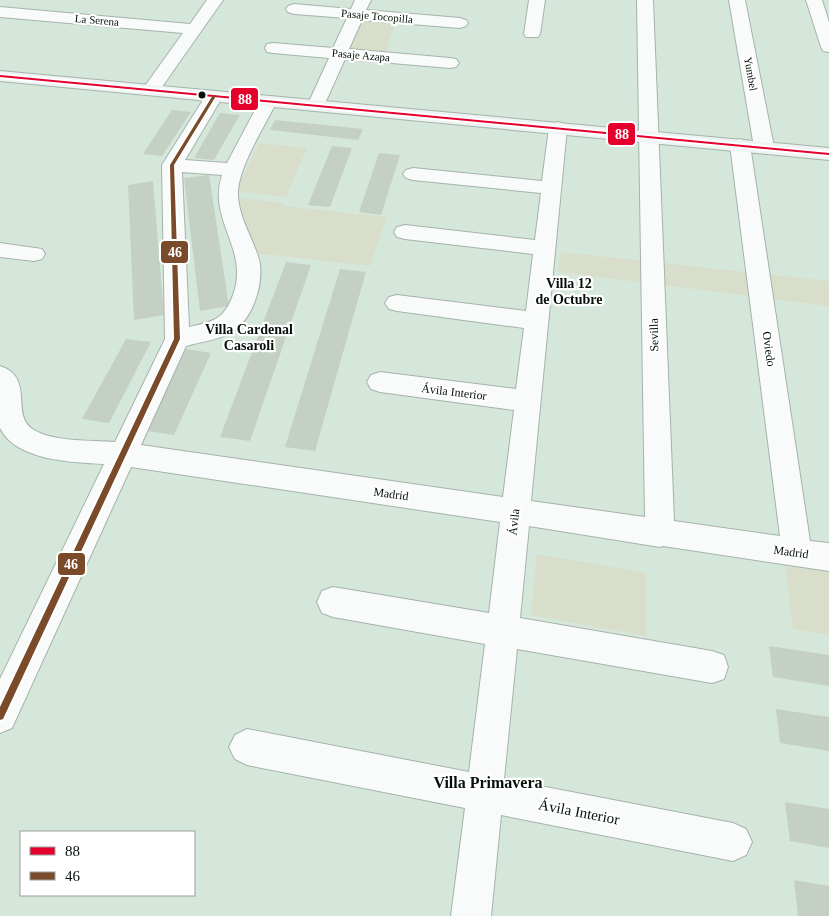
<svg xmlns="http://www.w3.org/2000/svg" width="829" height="916" viewBox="0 0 829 916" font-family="Georgia,serif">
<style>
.green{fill:#d8dec9}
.building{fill:#c5d0c4}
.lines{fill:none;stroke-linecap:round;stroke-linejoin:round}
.street-casing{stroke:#a5b3aa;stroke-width:2}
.secondary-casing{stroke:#a5b3aa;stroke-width:2}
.street{fill:#f9fbfa;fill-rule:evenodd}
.secondary{fill:#edf4f1;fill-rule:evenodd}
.bus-1-casing{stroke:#fff;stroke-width:4}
.bus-2-casing{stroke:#fff;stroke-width:4}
.bus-1{fill:#e4002b;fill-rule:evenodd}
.bus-2{fill:#7a4b2a;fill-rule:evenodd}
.bus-dot{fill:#051008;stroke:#fff;stroke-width:2}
.labels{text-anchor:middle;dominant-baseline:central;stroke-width:4.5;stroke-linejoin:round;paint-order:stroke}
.far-street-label{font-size:11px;fill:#051008;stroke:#fff}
.street-label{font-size:12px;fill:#051008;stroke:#fff}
.neighbourhood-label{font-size:14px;font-weight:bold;fill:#051008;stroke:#fff}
.near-street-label{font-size:15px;fill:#051008;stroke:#fff}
.near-neighbourhood-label{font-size:16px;font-weight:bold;fill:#051008;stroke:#fff}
.line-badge{stroke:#fff;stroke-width:2}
.badge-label{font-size:14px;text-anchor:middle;font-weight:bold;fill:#fff}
</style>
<rect width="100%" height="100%" fill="#d5e7db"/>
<g class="green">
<polygon points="364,18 397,20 385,53 350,50"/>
<polygon points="259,143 307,148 286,197 236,191"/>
<polygon points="236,198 284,203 283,206 387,217 370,266 255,253 237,214"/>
<polygon points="561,252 829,281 829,306 558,272"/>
<polygon points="537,554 646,573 646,636 531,615"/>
<polygon points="785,566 829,572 829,635 793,629"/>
</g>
<g class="building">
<polygon points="172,110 191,112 162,156 143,154"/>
<polygon points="220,113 240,115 214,160 194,158"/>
<polygon points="275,120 363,129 358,140 270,130"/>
<polygon points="332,146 352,148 330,207 308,205"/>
<polygon points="379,153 400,155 381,215 359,212"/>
<polygon points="209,175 229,306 200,311 184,178"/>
<polygon points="153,181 164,315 134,320 128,185"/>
<polygon points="286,262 311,265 250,441 220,437"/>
<polygon points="340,269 366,272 315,451 285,447"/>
<polygon points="126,339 151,342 109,423 82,419"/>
<polygon points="186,349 211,353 174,435 147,431"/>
<polygon points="769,646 829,655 829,686 773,677"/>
<polygon points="776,709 829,717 829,751 780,743"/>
<polygon points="785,802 829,809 829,848 790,841"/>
<polygon points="794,880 829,886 829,916 798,916"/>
</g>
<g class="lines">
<g class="street-casing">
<g id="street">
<polygon points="207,0 223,0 157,94 151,95 145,94 142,90 183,33 0,17 0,7 190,24"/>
<polygon points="355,0 371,0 366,10 460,18 466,20 468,23 466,26 460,28 362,20 349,49 450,58 456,59 459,63 456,67 450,68 345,59 322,110 316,111 310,110 307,106 329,58 273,53 267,52 265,48 267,44 273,43 333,48 347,18 294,14 288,12 286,9 288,6 294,4 351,9"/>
<polygon points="529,0 545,0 540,34 538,37 526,37 524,34"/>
<path d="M637,0H653L674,521L780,536L730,145L733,141L740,139L747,141L750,145L810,541L829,543V571L663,546L660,547L529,526L520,618L712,651L724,655L728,667L724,679L712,683L517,649L504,779L733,823L746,829L752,842L746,855L733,861L501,815L491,916H451L465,808L247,765L235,759L229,747L235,735L247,729L469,772L485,644L333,617L322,613L317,602L322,591L333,587L489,613L500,522L131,467L12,728L0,733V679L104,464C72,462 16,461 0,428V366C36,378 9,415 34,430C54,442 91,440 115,442L165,339L162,165L208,92L214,91L220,92L223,96L185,160L227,163L262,97L268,96L274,97L277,101C265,126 240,164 238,191C237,214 251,235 258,256C266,280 253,321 230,333C217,340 200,342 186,346L141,445L503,497L514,410L380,392L371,389L367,382L371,375L380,372L516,389L524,328L397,311L389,309L385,303L389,297L397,295L526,311L533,254L405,239L397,237L394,232L397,227L405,225L535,240L541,193L413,180L406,178L403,174L406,170L413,168L542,181L549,128L551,124L558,122L565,124L567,128L531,501L645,517ZM182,172L222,175C207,221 250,249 233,295C224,320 212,322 189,327Z"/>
<polygon points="729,0 745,0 774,147 771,151 764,153 757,151 754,147"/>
<polygon points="806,0 822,0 829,22 829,52 823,51 821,47"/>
<polygon points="0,243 42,249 45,254 42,259 34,261 0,257"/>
</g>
</g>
<g class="secondary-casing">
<polygon id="secondary" points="0,71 829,148 829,160 0,81"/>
</g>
<use href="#street" class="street"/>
<use href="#secondary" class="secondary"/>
<g class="bus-1-casing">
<polygon id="bus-1" points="0,75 829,153 829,155 0,77"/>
</g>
<g class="bus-2-casing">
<polygon id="bus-2" points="213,95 216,96 174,165 180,339 3,719 0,720 0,707 174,339 170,165"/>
</g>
<use href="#bus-1" class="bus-1"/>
<use href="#bus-2" class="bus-2"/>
</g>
<circle class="bus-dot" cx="202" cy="95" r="4.5"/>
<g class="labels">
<g class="far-street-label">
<text transform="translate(377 16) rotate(5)">Pasaje Tocopilla</text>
<text transform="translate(97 20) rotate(5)">La Serena</text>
<text transform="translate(361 55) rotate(5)">Pasaje Azapa</text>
<text transform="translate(751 74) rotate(80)">Yumbel</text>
</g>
<g class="street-label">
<text transform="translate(654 335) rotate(-91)">Sevilla</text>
<text transform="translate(769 349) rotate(82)">Oviedo</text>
<text transform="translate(454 392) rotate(7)">Ávila Interior</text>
<text transform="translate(391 494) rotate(8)">Madrid</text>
<text transform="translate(514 522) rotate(-84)">Ávila</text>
<text transform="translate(791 552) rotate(8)">Madrid</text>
</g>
<g class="neighbourhood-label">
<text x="569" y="283">Villa 12<tspan x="569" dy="16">de Octubre</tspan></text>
<text x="249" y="329">Villa Cardenal<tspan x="249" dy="16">Casaroli</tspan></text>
</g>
<g class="near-street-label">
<text transform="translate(579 812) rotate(11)">Ávila Interior</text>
</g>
<g class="near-neighbourhood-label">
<text x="488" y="782">Villa Primavera</text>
</g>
</g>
<g class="line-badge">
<rect x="230" y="87" width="29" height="24" rx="5" fill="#e4002b"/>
<rect x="607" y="122" width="29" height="24" rx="5" fill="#e4002b"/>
<rect x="160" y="240" width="29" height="24" rx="5" fill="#7a4b2a"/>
<rect x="57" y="552" width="29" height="24" rx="5" fill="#7a4b2a"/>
</g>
<g class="badge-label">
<text x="245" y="104">88</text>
<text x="622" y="139">88</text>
<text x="175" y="257">46</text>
<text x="71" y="569">46</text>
</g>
<rect x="20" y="831" width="175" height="65" fill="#ffffff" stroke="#9b9f9c"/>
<rect x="30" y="847" width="25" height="8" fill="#e4002b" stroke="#9b9f9c"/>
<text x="65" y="856" font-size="15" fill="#051008">88</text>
<rect x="30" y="872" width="25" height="8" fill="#7a4b2a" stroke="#9b9f9c"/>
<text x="65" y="881" font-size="15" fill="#051008">46</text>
</svg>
